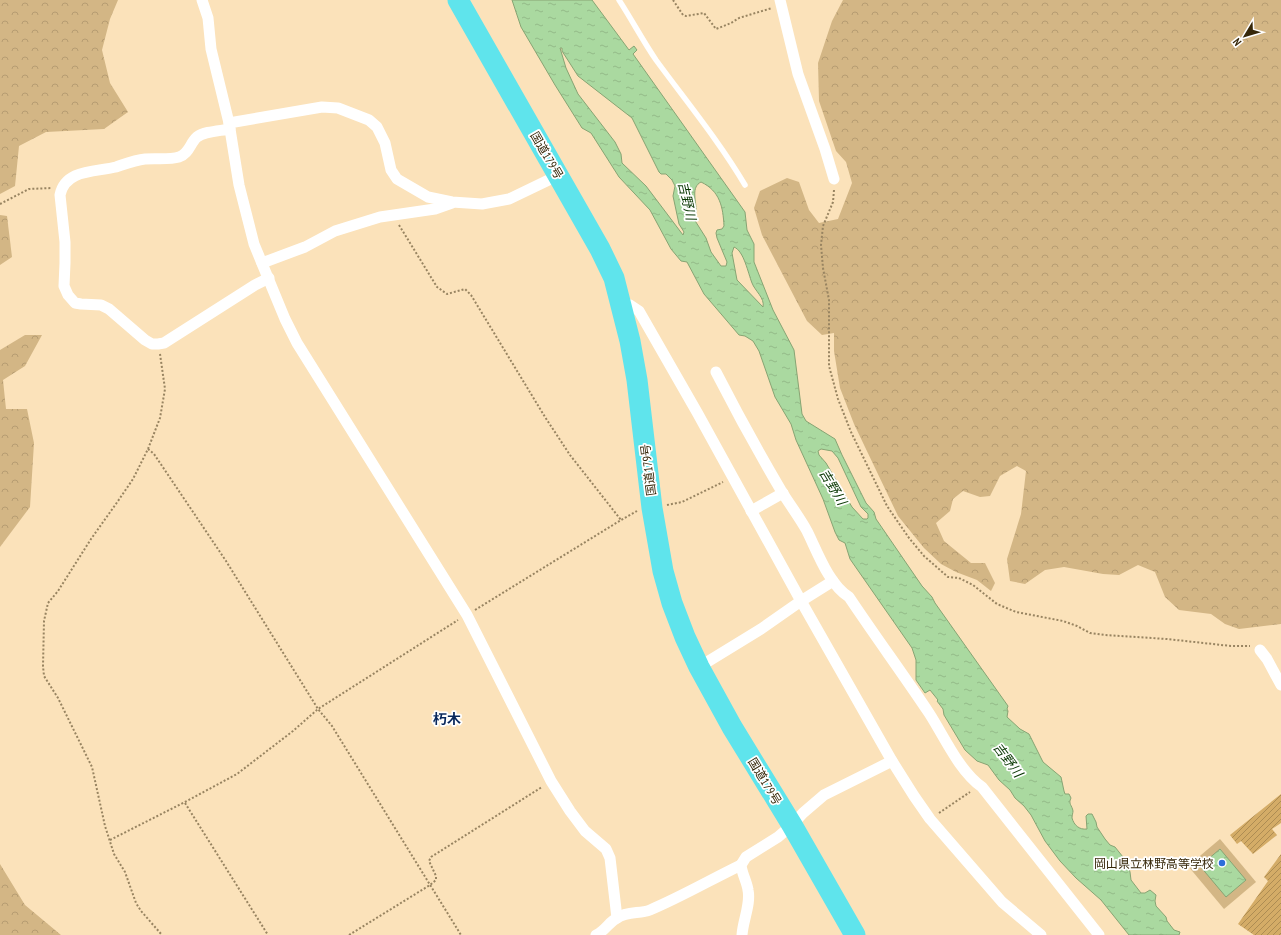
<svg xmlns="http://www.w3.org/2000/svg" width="1281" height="935" viewBox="0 0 1281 935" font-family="'PT Sans Narrow','Noto Sans JP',sans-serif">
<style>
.forest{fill:url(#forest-crowns)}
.pitch{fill:#d3b685}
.water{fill:url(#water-ripples);stroke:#87a473;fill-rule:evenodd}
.building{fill:url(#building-hatch)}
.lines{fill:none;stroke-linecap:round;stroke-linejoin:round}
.path{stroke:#988461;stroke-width:2;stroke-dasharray:2 2;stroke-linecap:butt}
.lane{stroke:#fff;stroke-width:5.5}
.street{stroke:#fff;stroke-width:11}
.highway{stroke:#5fe4ec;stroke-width:21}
.poi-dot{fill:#2d6edb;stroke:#fff;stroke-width:1.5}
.labels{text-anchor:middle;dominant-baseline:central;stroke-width:3.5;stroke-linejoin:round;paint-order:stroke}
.street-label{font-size:12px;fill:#362709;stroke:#fff}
.poi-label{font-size:12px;fill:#362709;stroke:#fff;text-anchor:end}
.water-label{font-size:13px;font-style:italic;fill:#073600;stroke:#fff}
.quarter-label{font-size:14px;font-weight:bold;fill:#08275b;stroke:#fff}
</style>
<defs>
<pattern id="forest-crowns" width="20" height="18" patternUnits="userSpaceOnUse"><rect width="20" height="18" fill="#d3b685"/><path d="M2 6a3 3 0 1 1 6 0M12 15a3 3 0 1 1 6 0" fill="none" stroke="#b69c72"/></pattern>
<pattern id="water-ripples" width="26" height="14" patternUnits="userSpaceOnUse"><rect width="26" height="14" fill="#aad9a0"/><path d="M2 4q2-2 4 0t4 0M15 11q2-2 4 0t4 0" fill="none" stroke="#93ba88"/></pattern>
<pattern id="building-hatch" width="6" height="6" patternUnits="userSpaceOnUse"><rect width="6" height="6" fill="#d4ac67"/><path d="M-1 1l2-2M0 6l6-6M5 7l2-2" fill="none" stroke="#ad8c53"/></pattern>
</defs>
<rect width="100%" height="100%" fill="#fbe2ba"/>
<g class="forest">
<polygon points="0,0 118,0 110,19 102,50 110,83 128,112 104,129 46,132 19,146 15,186 0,194"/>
<polygon points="843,0 1281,0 1281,624 1239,629 1225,624 1211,614 1179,610 1165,597 1155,572 1138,565 1119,575 1103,574 1064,567 1045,570 1025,584 1010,581 1007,559 1021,514 1026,471 1017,466 1000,476 990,496 980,497 963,491 953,499 950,511 936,523 944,541 971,563 985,563 995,583 991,591 977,580 956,572 941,564 924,548 898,516 854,424 840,388 834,351 834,333 822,335 807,321 762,235 754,208 760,191 787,178 799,182 809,210 819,223 838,219 852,183 846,162 836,151 819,101 818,63 832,21"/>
<polygon points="0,215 7,216 12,257 0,265"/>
<polygon points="25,335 42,335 25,366 3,380 6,409 27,409 34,443 30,507 0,547 0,350"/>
<polygon points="0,864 25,905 61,935 0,935"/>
</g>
<polygon class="pitch" points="1220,839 1256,882 1224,909 1188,866"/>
<g class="water">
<path d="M512,0H592L629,50L634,46L637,50L633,54L745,212L747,230L754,244V262L773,310L794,350L802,414L806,421L835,439L842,455L866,503L874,512L876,519L922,586L932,597L935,603L1008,706L1007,709L1008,711L1007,717L1020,729L1029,734L1043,762L1061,777L1064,791L1065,794H1069L1071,798C1068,804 1072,805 1073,811C1073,813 1072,815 1072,818C1074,825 1079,830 1087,829L1086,816L1088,814H1092L1096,822L1097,827L1105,839L1110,845L1115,847L1127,862L1130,872L1131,880L1141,893H1145L1150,890L1156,895L1155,901L1156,906L1166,917L1167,921L1174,930L1180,932L1179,935H1129L1101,900L1076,878L1060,861L1045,841L1031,815L1024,806L1015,798L1010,790L999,780L988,765L977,761L965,750L944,715L943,709L937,701L938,700L930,690L925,693L916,680V660L912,648L850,559L845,543L839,540L835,532L823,499L796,440L791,424L775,397L759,351L753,341L745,336L739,335L704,294L687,262L681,261L671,249L650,210L619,177L591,133L582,128L555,85L521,27ZM560,48H562V51L578,76L632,118L659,172L661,174H666L672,180L675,186L673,196L679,224L684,232L683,235L646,186L622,163L621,154L615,142L578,94L566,68ZM701,182C720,191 723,207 724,226L722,229L717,230L716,233L717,238L727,262L726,266H721L711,252L706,238L694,219C695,216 696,213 696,209C696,200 691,187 701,182ZM734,247C744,251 748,273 752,283C755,291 765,298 763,307L737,280L732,253ZM821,449L832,451L838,458L861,507L868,514V518L867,519H863L852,507L826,463L819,455L818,451Z"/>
<polygon points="1220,849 1246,880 1226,897 1200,866"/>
</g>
<g class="building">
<polygon points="1281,794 1281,823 1272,829 1277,835 1253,854 1241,841 1237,844 1230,835"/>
<polygon points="1281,854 1281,935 1254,935 1238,924 1268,881 1264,877"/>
</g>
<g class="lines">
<g class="path">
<polyline points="673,0 683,15 686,16 704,13 716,29 731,23 739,18 772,8"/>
<polyline points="834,190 833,202 823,226 821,245 823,268 829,300 829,366 838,399 851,432 887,506 909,538 924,556 948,577 959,578 973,585 997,604 1016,612 1063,621 1077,626 1090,633 1105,635 1167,639 1231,646 1250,646"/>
<polyline points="0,204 29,189 52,188"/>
<polyline points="399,225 437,287 447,294 465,289 471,295 545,417 570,455 621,520"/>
<polyline points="160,354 165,389 160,418 148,449 133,479 118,501 91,539 58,591 48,603 44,621 43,666 44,676 58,698 92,767 105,826 114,854 125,872 136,903 141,911 162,935"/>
<polyline points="148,449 154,454 226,561 318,709 332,726 461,935"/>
<polyline points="667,505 682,502 723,482"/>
<polyline points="475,610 621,520 637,511"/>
<polyline points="185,803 268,935"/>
<polyline points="939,813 970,792"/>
<polyline points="110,840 185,802 237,774 293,731 318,709 458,620"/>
<polyline points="349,935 430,885 436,880 436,876 429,861 431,857 542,787"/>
</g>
<path class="lane" d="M619,0C632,20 643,41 656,60C686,101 719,141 745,185"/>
<g class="street">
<polyline points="202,0 208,18 211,49 229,123 239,185 254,244 285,319 297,343 467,615 551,781 570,811 585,831 606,849 610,858 617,918"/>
<polyline points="780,0 798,74 825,149 834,179"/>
<polyline points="229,123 322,107 338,108 369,120 377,127 385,143 391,170 397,179 428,197 452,202 482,204 509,199 559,175"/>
<path d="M230,129C220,131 205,131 197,137C190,143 189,154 179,157C169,160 156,158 145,159C135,160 125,164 116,167C96,172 65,169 60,195L65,242V263L64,286L68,295L75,303L81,304L101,305L109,309L145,340L152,344H158L164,343L255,285L269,278"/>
<polyline points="262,263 305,247 335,231 380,217 435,209 452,203"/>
<polyline points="622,304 630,305 639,311 698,414 801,601 892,761 914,796 930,819 1002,902 1041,935"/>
<path d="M716,372C737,413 759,453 782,492C790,505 800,518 807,531C817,551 829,585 849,597C875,636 903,674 929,713C944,736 959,771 982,787L1099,935"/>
<polyline points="751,511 783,493"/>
<polyline points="1260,650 1267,659 1281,685"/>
<polyline points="699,667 761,629 801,601 833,581"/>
<path d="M596,935C605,931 609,922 617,918C627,911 640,914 650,910C681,897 710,880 741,865"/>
<path d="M742,935C743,920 751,904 748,890C747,882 742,874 741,865L746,857L778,837L792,825L803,813L824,795L892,761"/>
</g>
<polyline class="highway" points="458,0 600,249 614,278 630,341 637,380 652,508 663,571 672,603 685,637 699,667 732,727 792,825 855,935"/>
</g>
<circle class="poi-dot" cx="1222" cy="863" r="4"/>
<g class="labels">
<g class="street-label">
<text transform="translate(547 155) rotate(60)">国道179号</text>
<text transform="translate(648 470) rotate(-97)">国道179号</text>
<text transform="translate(765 781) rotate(59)">国道179号</text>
</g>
<g class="poi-label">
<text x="1214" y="863">岡山県立林野高等学校</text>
</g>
<g class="water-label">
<text transform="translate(687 201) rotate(77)">吉野川</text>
<text transform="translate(833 487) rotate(59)">吉野川</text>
<text transform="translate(1008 760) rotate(53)">吉野川</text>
</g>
<g class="quarter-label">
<text x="447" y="719">朽木</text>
</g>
</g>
<g transform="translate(1245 36) rotate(232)" stroke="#ffffff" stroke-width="3" paint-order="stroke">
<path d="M0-3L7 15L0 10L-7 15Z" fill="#362709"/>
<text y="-6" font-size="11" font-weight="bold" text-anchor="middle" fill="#362709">N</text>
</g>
</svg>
